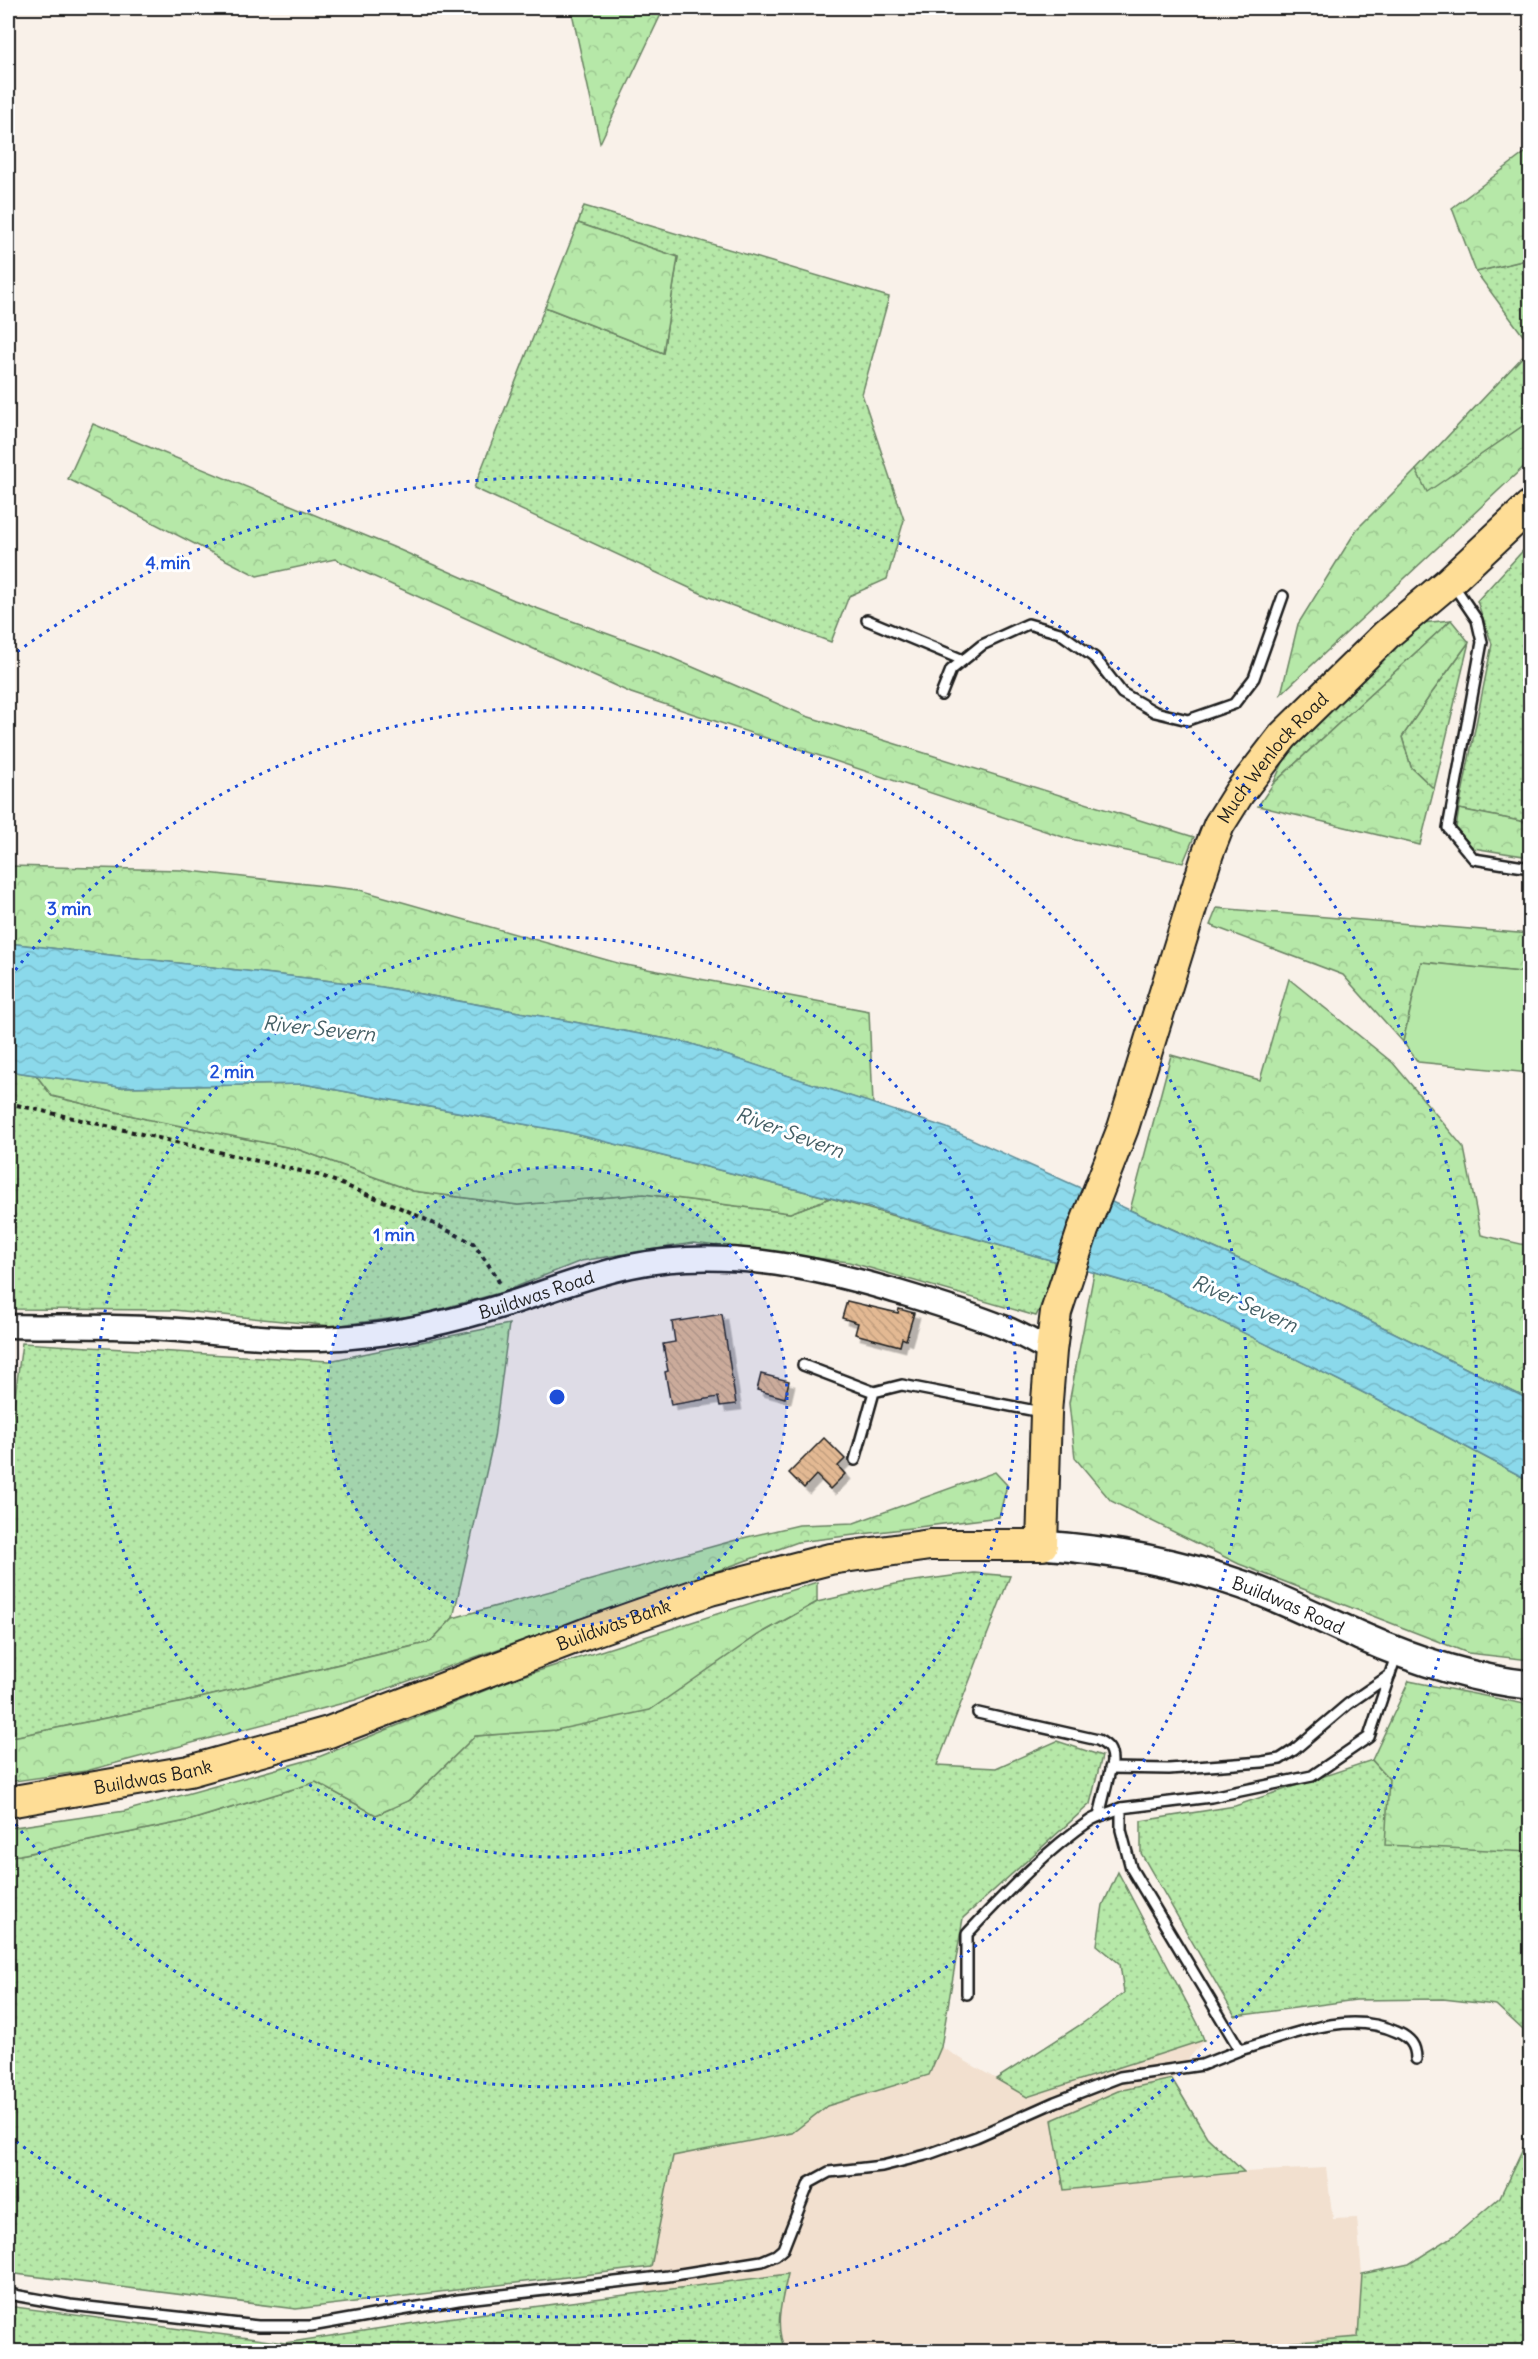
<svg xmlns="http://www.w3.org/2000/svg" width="1538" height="2359" viewBox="0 0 1538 2359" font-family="Delius,sans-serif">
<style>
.built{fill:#f2e0cf}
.grass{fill:url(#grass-dots);stroke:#698262;stroke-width:1.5}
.forest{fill:url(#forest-crowns);stroke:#698262;stroke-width:1.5}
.garden{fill:#b6e8a8;stroke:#698262;stroke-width:1.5}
.water{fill:url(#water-waves);stroke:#5f8d98;stroke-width:1.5}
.building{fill:url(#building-back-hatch);stroke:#1c1c1c;stroke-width:1.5;filter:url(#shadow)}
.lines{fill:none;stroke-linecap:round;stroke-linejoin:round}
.service-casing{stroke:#1c1c1c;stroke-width:14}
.tertiary-casing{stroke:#1c1c1c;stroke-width:27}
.secondary-casing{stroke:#1c1c1c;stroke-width:32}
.primary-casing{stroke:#1c1c1c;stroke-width:34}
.path{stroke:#1c1c1c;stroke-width:4;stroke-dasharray:4.5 4.5;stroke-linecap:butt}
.service{stroke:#fff;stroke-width:9}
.tertiary{stroke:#fff;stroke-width:22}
.secondary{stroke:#fff;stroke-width:27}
.primary{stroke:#fedd96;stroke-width:30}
.ring{fill:none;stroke:#1d4ed8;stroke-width:3;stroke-dasharray:3 6}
.labels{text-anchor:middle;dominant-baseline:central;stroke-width:6;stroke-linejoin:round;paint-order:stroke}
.street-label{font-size:18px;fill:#1c1c1c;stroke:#fff}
.water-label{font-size:20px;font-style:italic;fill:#435e64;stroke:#fff}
.centre{fill:#1d4ed8;stroke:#fff;stroke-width:3}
.ring-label{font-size:18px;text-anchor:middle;font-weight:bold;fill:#1d4ed8;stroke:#fff;stroke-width:6;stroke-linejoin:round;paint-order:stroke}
</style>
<defs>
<pattern id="grass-dots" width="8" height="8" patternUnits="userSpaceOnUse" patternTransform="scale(1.5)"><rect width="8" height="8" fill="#b6e8a8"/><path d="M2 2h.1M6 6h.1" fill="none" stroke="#9cc690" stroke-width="1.8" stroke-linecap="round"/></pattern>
<pattern id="forest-crowns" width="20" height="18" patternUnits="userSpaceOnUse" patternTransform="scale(1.5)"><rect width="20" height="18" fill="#b6e8a8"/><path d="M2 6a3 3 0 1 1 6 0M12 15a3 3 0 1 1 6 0" fill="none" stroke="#9cc690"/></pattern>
<pattern id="water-waves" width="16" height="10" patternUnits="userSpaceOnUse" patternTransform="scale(1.5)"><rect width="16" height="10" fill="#8bd9eb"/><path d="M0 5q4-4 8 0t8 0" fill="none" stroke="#77bac9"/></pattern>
<pattern id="building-back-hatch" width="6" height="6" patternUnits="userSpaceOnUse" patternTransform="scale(1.5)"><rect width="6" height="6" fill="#e3b993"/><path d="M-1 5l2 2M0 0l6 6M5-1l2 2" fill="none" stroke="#c29e7e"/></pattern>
<filter id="shadow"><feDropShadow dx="5.5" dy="5.5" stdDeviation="0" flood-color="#0004"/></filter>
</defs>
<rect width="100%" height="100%" fill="#f9f1e9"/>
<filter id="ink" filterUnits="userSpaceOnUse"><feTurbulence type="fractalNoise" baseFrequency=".0167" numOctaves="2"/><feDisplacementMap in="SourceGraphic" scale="12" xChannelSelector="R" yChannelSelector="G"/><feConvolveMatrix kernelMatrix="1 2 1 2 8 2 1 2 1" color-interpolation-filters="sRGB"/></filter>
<g filter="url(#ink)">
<polygon class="built" points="1204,2040 1172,2079 1118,2091 1064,2190 1244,2172 1326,2168 1333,2219 1357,2218 1362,2274 1359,2337 1185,2352 786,2351 780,2340 780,2306 788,2275 645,2293 673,2156 792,2133 826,2106 929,2075 941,2047 1027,2097"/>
<g class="grass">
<polygon points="584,206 889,297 862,394 904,520 887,579 849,596 831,642 709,597 474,488 545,307 663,353 678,257 578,223"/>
<polygon points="1530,259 1530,345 1476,272"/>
<polygon points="1530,349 1530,421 1427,493 1416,470"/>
<polygon points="1530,543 1530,823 1459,809 1492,644 1477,601"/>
<polygon points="1451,620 1273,784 1286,756 1332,707 1422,623"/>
<polygon points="1469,642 1434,789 1411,767 1402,737 1431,694"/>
<polygon points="8,1071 36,1075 52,1096 146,1119 297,1149 413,1191 518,1205 644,1194 790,1213 830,1198 1054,1261 1053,1281 1036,1316 849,1262 693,1243 581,1261 503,1292 418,1315 333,1326 173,1310 8,1309"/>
<polygon points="509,1324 494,1438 453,1618 430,1642 184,1702 8,1738 8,1450 22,1343 329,1361"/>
<polygon points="974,1573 1010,1576 937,1765 996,1768 1057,1741 1102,1756 1090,1804 963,1918 941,2047 929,2075 827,2106 792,2133 673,2156 651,2267 296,2309 8,2273 8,1856 20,1855 191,1820 316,1782 376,1815 410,1800 475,1736 556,1730 758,1635 817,1602 900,1583"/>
<polygon points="1372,1760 1389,1779 1530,1852 1530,2351 1185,2351 1358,2337 1362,2274 1409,2264 1457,2234 1500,2197 1524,2146 1523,2030 1496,2005 1443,1999 1356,2000 1235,2016 1141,1853 1141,1821 1235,1806"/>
<polygon points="1118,1872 1198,2024 1204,2040 1027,2097 996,2079 1083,2023 1124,1993 1120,1964 1097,1945 1103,1905"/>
<polygon points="1172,2079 1207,2137 1244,2172 1064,2190 1052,2120 1118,2091"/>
<path d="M788,2274C782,2300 773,2327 786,2351H8V2306L285,2343L447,2318Z"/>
</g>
<g class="forest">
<polygon points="571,8 664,8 600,143"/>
<polygon points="1530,149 1530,259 1476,272 1452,208"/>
<polygon points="578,223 678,257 663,353 545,307"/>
<polygon points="1530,421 1530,461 1281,694 1298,624 1357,529 1416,470 1427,492"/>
<polygon points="93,424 393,547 514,600 658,652 806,716 1194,837 1183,863 1066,838 631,693 335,559 257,576 68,479"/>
<polygon points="1451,620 1469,642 1431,694 1402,737 1411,767 1434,789 1420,845 1258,806 1273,784"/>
<polygon points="1459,809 1530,823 1530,857 1473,848 1456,828"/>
<polygon points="8,866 181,870 360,890 621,964 869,1011 873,1104 689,1043 382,987 8,943"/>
<polygon points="1217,908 1530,934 1530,973 1421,962 1403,1042 1343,975 1210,925"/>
<polygon points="1289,979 1393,1063 1464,1148 1481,1235 1530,1246 1530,1400 1312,1292 1130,1210 1171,1055 1260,1080"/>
<polygon points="36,1075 120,1087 304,1084 567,1132 830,1198 790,1213 644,1194 518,1205 413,1191 297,1149 146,1119 52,1096"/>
<polygon points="1094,1273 1164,1293 1372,1397 1530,1481 1530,1660 1468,1653 1239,1564 1111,1501 1075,1458 1069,1403"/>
<polygon points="995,1472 1007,1485 999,1517 798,1542 355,1700 86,1771 8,1782 8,1738 184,1702 430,1642 453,1618 747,1537 799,1525 854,1523"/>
<polygon points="817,1582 817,1602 758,1635 650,1710 556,1730 475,1736 410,1800 376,1815 316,1782 191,1820 20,1855 8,1856 8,1828 125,1811 316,1758 516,1678"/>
<polygon points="1409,1681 1530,1705 1530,1852 1385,1845 1389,1779 1372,1760"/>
</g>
<polygon class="garden" points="1421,962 1530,973 1530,1073 1418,1062 1403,1042"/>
<polygon class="water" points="8,943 382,987 689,1043 947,1128 1312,1292 1530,1400 1530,1481 1372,1397 1164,1293 867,1207 567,1132 304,1084 120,1087 8,1071"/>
<g class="building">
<polygon points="847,1301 898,1313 899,1309 914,1313 906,1340 902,1338 900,1346 855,1334 858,1323 842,1318"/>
<polygon points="722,1314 736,1404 720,1406 718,1397 671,1405 665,1372 668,1371 663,1344 675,1342 672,1322"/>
<polygon points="761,1374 789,1381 785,1398 757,1390"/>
<polygon points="824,1438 845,1459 838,1466 845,1474 830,1489 816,1475 804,1488 789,1473"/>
</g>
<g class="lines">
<g class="service-casing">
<g id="service">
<polyline points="1452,583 1477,620 1482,642 1448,828 1474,859 1530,868"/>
<polyline points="867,620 963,660"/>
<polyline points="941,695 951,670 982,645 1028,624 1060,633 1095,658 1122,693 1155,712 1188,720 1234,704 1254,678 1283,596"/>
<polyline points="803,1365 874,1392"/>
<polyline points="855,1460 874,1392 902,1385 1041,1412"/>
<path d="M978,1713L1098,1740C1109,1746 1112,1750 1112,1762L1099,1816"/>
<polyline points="1110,1768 1169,1769 1262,1762 1280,1759 1294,1750 1348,1704 1390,1675"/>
<path d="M967,1994V1934C1005,1894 1045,1851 1091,1820C1100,1815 1112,1812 1121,1808"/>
<path d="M1240,2050C1289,2036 1347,2009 1397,2032C1410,2038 1416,2045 1416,2059"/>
<polyline points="8,2294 70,2305 258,2326 311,2326 458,2300 668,2276 762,2261 776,2255 783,2249 809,2183 829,2172 882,2166 926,2155 976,2137 1055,2102 1120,2077 1202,2065 1240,2050 1131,1868 1121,1830 1121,1808 1211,1797 1312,1776 1369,1737 1397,1653"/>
</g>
</g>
<g class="tertiary-casing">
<g id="tertiary">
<path id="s1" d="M8,1326C54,1327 101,1326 147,1328C215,1331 283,1344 351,1337C404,1333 457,1320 508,1304C549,1291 589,1275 631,1266C719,1248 806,1265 891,1290C928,1301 966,1312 1003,1327C1019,1333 1035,1343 1051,1351"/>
</g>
</g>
<g class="secondary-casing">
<g id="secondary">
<path id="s2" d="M1042,1545C1111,1550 1178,1562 1243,1585C1283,1599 1321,1619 1360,1636C1414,1660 1472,1679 1530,1685"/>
</g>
</g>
<g class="primary-casing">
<g id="primary">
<path id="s3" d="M8,1802L189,1771L329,1732L585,1634L710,1590L830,1559L930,1545H1042L1046,1413L1051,1351L1056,1312L1083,1230L1123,1128L1208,853L1219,825L1239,793L1283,736L1386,635L1450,581L1530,506"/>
</g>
</g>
<polyline class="path" points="8,1103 322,1176 408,1211 473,1243 495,1274 501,1286"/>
<use href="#service" class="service"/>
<use href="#tertiary" class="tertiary"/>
<use href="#secondary" class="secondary"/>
<use href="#primary" class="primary"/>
</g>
</g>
<circle cx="557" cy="1397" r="230" fill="#1d4ed8" fill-opacity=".12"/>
<g class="ring">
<circle cx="557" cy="1397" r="230"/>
<circle cx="557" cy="1397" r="460"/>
<path d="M10 977A690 690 0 1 1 10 1817"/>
<path d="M10 657A920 920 0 1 1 10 2137"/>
</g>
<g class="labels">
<g class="street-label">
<text stroke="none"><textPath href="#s3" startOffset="1906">Much Wenlock Road</textPath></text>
<text stroke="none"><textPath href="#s1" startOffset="534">Buildwas Road</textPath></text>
<text stroke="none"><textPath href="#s2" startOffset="255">Buildwas Road</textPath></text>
<text stroke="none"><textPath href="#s3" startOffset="633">Buildwas Bank</textPath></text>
<text stroke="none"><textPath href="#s3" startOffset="147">Buildwas Bank</textPath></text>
</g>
<g class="water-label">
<text transform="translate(319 1028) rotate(6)">River Severn</text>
<text transform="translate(790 1132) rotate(20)">River Severn</text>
<text transform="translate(1245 1303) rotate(24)">River Severn</text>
</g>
</g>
<circle cx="557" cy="1397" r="9" class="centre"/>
<g class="ring-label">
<text x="168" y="569">4 min</text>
<text x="69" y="915">3 min</text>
<text x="232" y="1078">2 min</text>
<text x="394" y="1241">1 min</text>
</g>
<rect width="1538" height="2359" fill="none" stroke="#fff" stroke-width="30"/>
<rect x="15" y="15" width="1508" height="2329" fill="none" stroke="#1c1c1c" stroke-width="2" filter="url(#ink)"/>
</svg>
